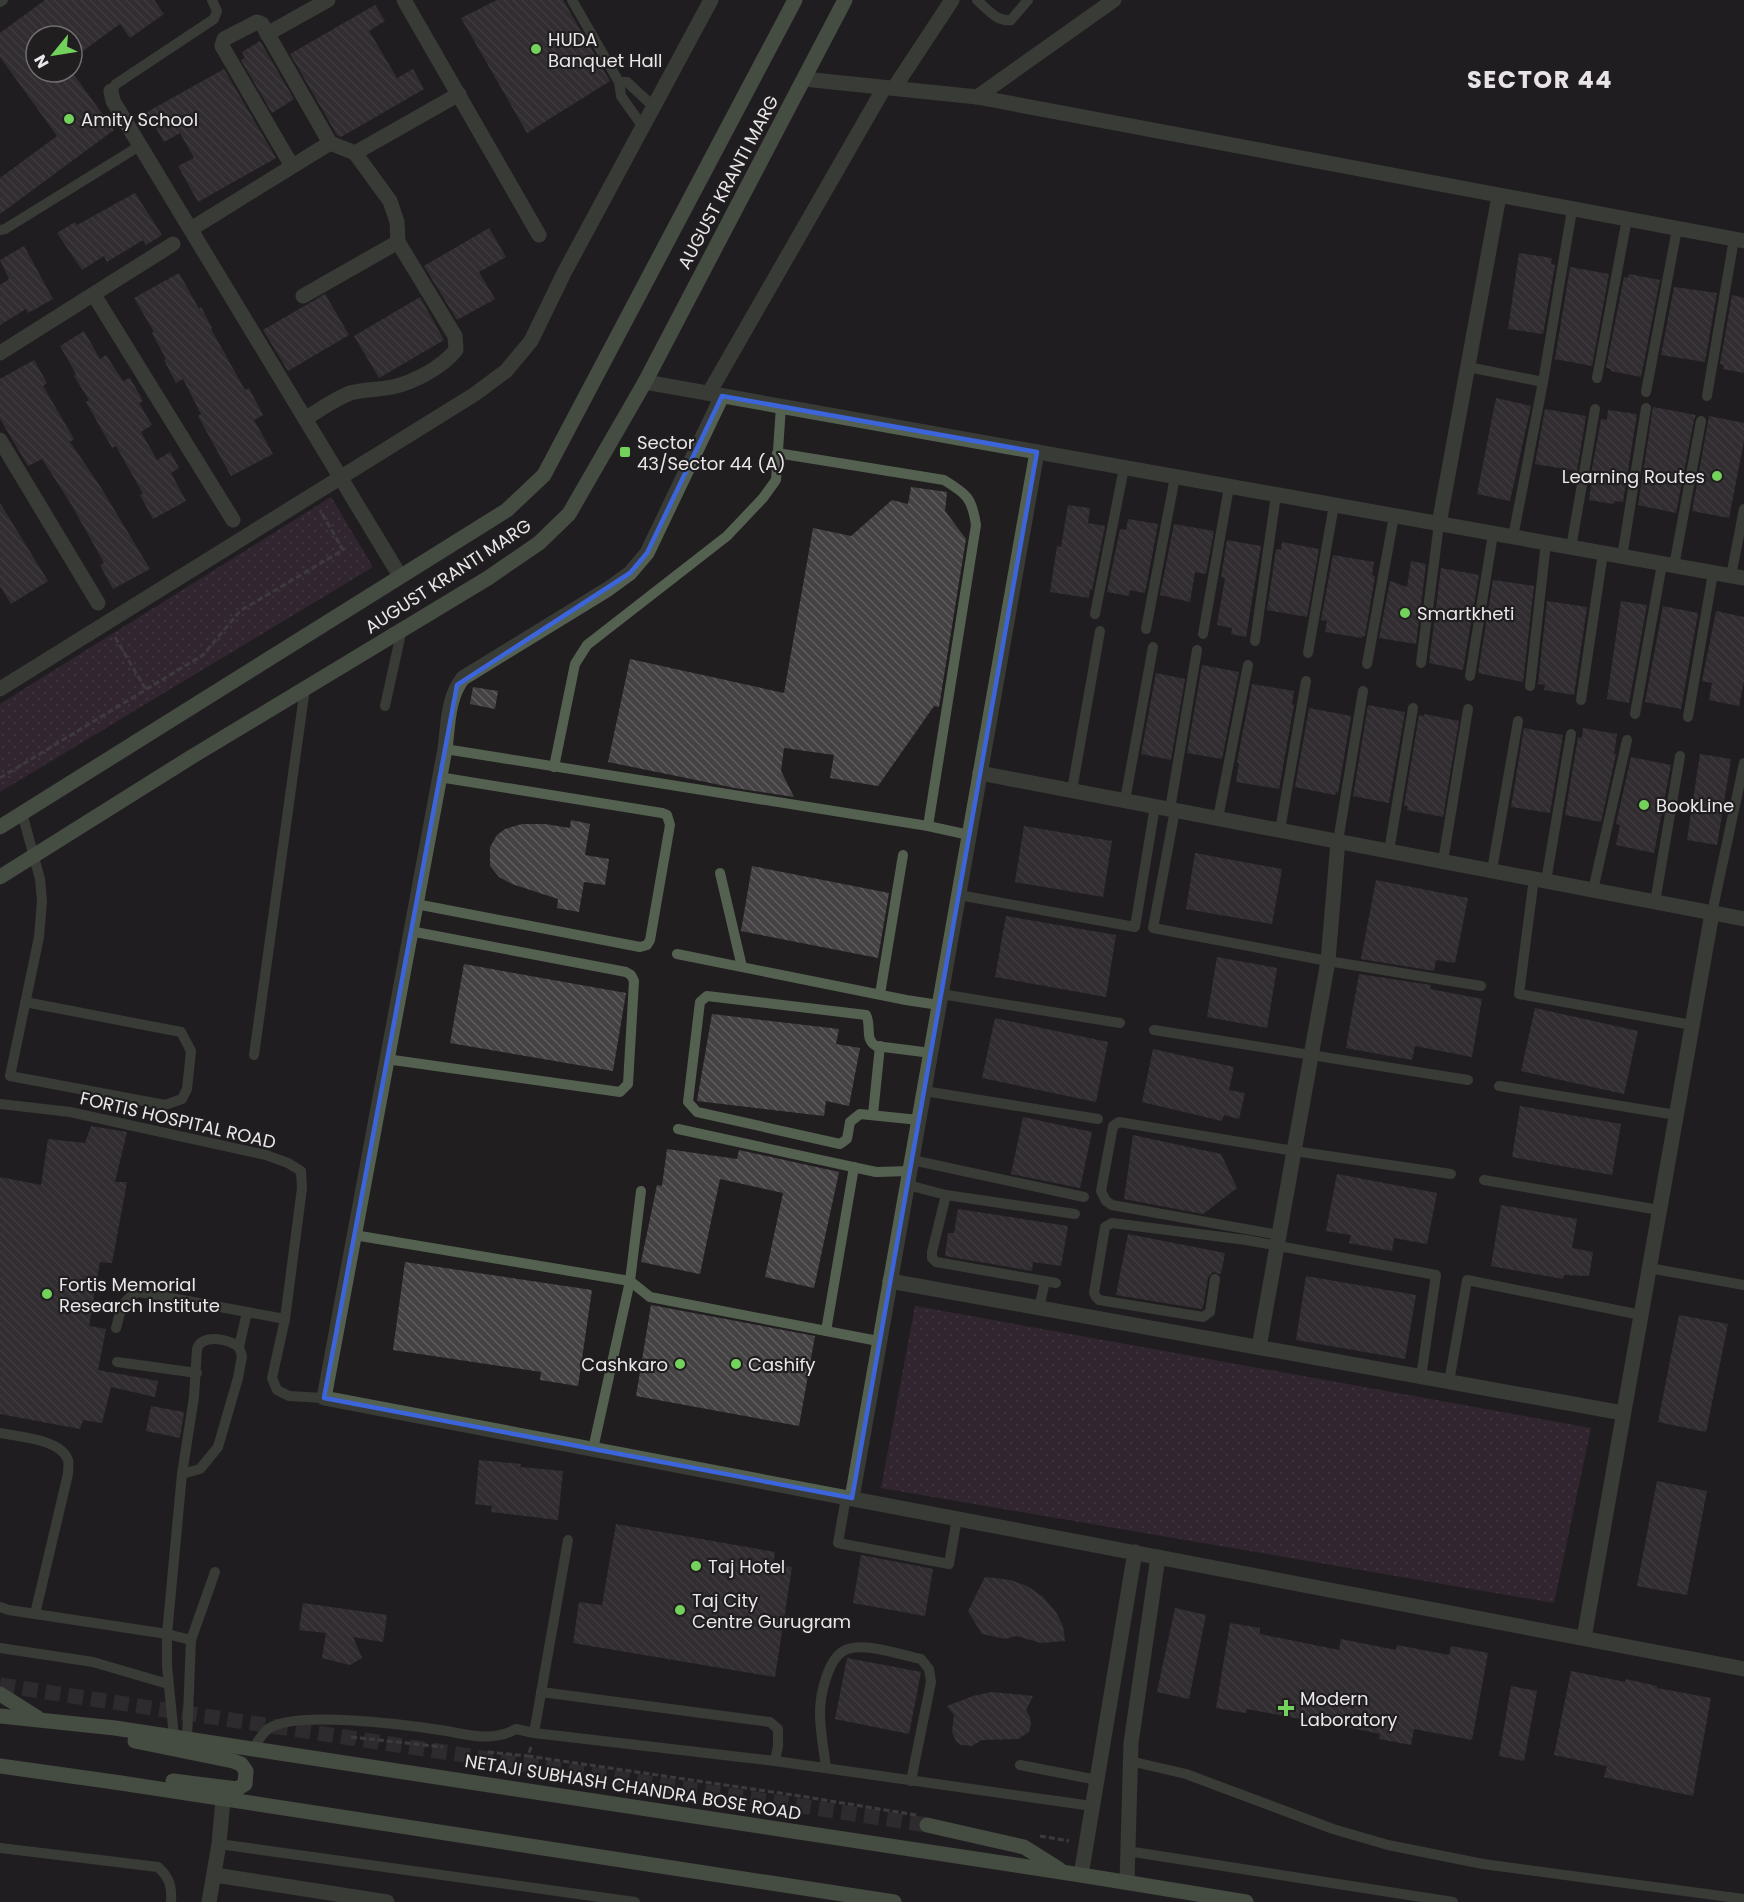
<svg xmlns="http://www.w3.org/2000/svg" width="1744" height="1902" viewBox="0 0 1744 1902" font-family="Poppins,sans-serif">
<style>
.green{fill:url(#green-dots)}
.building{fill:url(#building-back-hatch)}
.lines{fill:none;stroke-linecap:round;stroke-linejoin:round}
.secondary-tunnel{stroke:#3f3c3e;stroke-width:15;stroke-dasharray:15 8;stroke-linecap:butt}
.path{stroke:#615e60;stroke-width:3;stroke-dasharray:6 3;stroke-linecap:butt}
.service{stroke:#546150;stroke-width:10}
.minor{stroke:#546150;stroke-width:15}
.secondary{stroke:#71866c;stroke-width:15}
.marked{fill:none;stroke:#3c65db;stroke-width:4.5;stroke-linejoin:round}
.poi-dot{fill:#73d25c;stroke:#211e20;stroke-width:2}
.labels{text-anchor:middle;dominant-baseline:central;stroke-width:4.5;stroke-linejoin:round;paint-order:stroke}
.poi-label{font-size:18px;fill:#e9e7e9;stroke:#211e20;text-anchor:start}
.street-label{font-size:18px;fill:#e9e7e9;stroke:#211e20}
.district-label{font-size:24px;font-weight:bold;letter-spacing:1.5px;fill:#e7e3e6;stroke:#211e20}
</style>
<defs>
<pattern id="green-dots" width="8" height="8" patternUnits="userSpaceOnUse" patternTransform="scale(1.5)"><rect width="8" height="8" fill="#463043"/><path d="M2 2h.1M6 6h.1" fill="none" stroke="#614e5e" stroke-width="1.8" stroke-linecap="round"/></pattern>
<pattern id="building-back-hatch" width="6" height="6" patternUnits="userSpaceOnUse" patternTransform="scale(1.5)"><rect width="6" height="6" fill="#454244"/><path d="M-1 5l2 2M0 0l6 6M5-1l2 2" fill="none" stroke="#605d5f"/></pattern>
</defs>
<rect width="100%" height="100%" fill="#211e20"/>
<g class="green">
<polygon points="331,497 373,567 0,792 0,704"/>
<polygon points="915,1306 1591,1428 1554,1603 881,1488"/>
</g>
<g class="building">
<polygon points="45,0 154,0 164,14 130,38 120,24 72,59 72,36 36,36 36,72 72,72 114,130 0,214 0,178 57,136 0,57 0,33"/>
<polygon points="497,0 563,0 610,81 527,133 461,18"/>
<polygon points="375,5 385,21 369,31 397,78 413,69 424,89 341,137 337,135 290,54"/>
<polygon points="260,41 294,99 272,113 241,60 245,58 242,52"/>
<polygon points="224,69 276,158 198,202 178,166 194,158 180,133 164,142 147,112"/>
<polygon points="135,193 162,235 146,245 143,240 107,262 104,256 82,270 57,233 75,222 77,225"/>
<polygon points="489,228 506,257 479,272 495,299 457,320 424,266"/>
<polygon points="24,246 53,299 28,313 26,309 0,325 0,285 9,279 0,260"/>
<polygon points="1519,253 1552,258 1551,264 1555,265 1543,334 1508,329"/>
<polygon points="1570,267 1609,274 1592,366 1555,359"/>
<polygon points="179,273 199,309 201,307 212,328 211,329 245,390 249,388 263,415 254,420 273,454 231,476 198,416 201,414 183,379 176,383 164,360 166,359 152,333 154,332 134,298"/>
<polygon points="1629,274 1660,280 1641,377 1611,371 1611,369 1606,368 1624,277 1628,278"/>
<polygon points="1674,287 1717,293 1705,362 1661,355"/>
<polygon points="325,294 349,335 288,371 263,330"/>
<polygon points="1732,295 1744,298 1744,373 1723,369 1724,365 1720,364"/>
<polygon points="420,297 444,340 379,378 354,336"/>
<polygon points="84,331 100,359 106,355 123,381 130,378 143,401 139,403 152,425 141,432 157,460 170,452 179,468 171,473 186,501 153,519 140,495 143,494 116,446 112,448 86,402 89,400 74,376 76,374 60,346"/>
<polygon points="34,360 47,383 43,386 74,439 70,442 100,486 150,569 113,589 100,565 104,563 71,504 42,459 28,466 0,419 0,379"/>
<polygon points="1496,398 1531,406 1510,501 1477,494"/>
<polygon points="1653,407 1696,415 1694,420 1676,513 1638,505"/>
<polygon points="1545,409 1586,416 1577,471 1535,464"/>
<polygon points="1608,410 1637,414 1623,502 1615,501 1614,504 1589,500 1593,474 1591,474 1601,419 1607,420"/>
<polygon points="1709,416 1744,423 1744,441 1729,518 1692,511"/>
<polygon points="911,487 947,492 945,511 966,539 939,707 934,706 878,786 830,778 834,755 784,748 781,771 794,797 735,788 608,762 630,659 784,693 813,528 851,536 892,500 908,504"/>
<polygon points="0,503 48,581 11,604 0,586"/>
<polygon points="1068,505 1090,508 1088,523 1105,526 1092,590 1090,589 1089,598 1050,592 1057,546 1061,547"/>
<polygon points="1128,519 1158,524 1145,593 1130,590 1129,596 1107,592 1120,529 1126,530"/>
<polygon points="1174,524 1214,531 1206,574 1195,572 1190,602 1160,595"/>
<polygon points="1227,540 1261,546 1246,637 1231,634 1232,628 1217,625 1225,578 1221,577"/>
<polygon points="1282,542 1319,549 1307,617 1267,610 1276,549 1281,550"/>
<polygon points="1333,555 1374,562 1372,575 1375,576 1365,636 1363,636 1362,638 1325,632 1327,621 1321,620"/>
<polygon points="1411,561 1426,564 1416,644 1379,638 1390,581 1407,587"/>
<polygon points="1441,568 1479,575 1463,670 1429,663"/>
<polygon points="1493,580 1534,586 1523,682 1478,673"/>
<polygon points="1547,601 1587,607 1574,695 1544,690 1545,685 1538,684"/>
<polygon points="1621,601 1647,605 1629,703 1607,699"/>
<polygon points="1663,606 1698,613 1681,709 1645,702"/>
<polygon points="1716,611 1744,617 1744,681 1739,706 1709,700 1712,683 1702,681"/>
<polygon points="1202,665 1239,672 1222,759 1187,753"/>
<polygon points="1156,673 1185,679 1171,760 1141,754"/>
<polygon points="1252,684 1294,691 1292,704 1294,705 1279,789 1236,782 1239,763 1237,762"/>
<polygon points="473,687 498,691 495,709 470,704"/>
<polygon points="1368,705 1405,712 1389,803 1353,796"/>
<polygon points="1309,708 1351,716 1338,793 1336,792 1335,795 1295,787"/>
<polygon points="1424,714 1459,721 1443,817 1407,810 1408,806 1404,806 1419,715 1424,716"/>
<polygon points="1524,728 1563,735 1550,813 1511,807"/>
<polygon points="1583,728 1617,734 1614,754 1616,754 1601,822 1565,815 1578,737 1582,738"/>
<polygon points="1700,754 1731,759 1717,845 1687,840"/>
<polygon points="1631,757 1671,765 1654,853 1616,845 1620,825 1616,824"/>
<polygon points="571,820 590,824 585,855 609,859 605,885 584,882 579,912 557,908 558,899 512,884 499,877 490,866 490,847 497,835 505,829 522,824 545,824 570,828"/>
<polygon points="1024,826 1112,841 1103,897 1015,882"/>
<polygon points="1195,853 1282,869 1272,924 1186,909"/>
<polygon points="752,866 889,893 878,958 741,931"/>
<polygon points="1376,880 1468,898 1455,963 1436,960 1434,971 1361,959"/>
<polygon points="1006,916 1116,935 1106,997 995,977"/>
<polygon points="1217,957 1277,968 1267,1028 1207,1017"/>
<polygon points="464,964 626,993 613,1071 450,1043"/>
<polygon points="1359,974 1431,985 1430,989 1482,999 1472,1057 1415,1046 1412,1060 1346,1048"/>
<polygon points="1535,1008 1638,1031 1624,1094 1521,1071"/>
<polygon points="712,1014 839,1029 836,1044 860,1048 849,1106 826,1101 824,1116 697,1101"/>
<polygon points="995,1018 1108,1042 1096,1102 982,1078"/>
<polygon points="1153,1049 1234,1067 1229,1090 1245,1093 1239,1119 1224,1115 1222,1121 1142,1102"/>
<polygon points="1520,1106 1621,1124 1612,1175 1512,1157"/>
<polygon points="1023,1117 1092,1132 1080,1188 1011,1174"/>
<polygon points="91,1126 127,1132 115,1182 127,1182 112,1263 100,1262 89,1326 106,1329 98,1370 158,1381 155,1397 111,1387 102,1423 83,1420 80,1429 0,1414 0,1177 41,1185 48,1139 85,1143"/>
<polygon points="1133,1135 1221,1154 1237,1188 1203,1214 1124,1199"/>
<polygon points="667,1149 737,1159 739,1150 839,1172 814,1288 765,1277 783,1193 720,1179 700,1274 641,1262 657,1185 662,1186"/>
<polygon points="1337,1174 1437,1193 1427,1244 1394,1238 1392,1251 1349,1243 1351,1235 1326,1231"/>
<polygon points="1501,1205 1577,1219 1572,1248 1593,1252 1589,1276 1564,1275 1563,1279 1491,1266"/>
<polygon points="958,1209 1068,1226 1061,1266 1033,1262 1032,1271 945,1256 948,1233 954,1233"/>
<polygon points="1128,1234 1225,1253 1221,1274 1213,1272 1208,1277 1203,1308 1201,1309 1116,1295"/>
<polygon points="405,1262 592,1290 578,1386 540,1380 541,1372 393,1350"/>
<polygon points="1306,1276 1416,1295 1405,1359 1296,1340"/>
<polygon points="651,1305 815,1336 799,1426 636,1396"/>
<polygon points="1679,1315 1728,1324 1706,1432 1658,1422"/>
<polygon points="151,1406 184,1412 180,1438 146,1431"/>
<polygon points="479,1460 521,1464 520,1467 563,1471 558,1520 491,1512 492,1506 475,1504"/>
<polygon points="1657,1481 1707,1491 1687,1595 1637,1586"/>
<polygon points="616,1524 775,1552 773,1564 792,1567 775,1677 573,1643 579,1602 602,1605"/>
<polygon points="861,1555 933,1569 925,1616 853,1603"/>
<polygon points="985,1577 1011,1580 1027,1586 1042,1596 1056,1612 1063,1626 1065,1641 1041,1643 1016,1636 1006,1639 982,1634 968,1611"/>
<polygon points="303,1603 387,1615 383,1642 353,1637 362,1658 350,1665 322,1658 326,1633 299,1630"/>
<polygon points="1175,1608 1206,1615 1189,1699 1157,1692"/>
<polygon points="1230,1623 1260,1628 1260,1634 1339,1650 1341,1639 1396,1650 1397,1645 1449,1655 1451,1646 1488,1653 1472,1740 1414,1729 1411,1745 1379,1739 1380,1734 1305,1718 1305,1720 1247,1709 1246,1713 1216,1708"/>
<polygon points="847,1658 921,1672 909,1734 835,1719"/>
<polygon points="1571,1671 1625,1682 1626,1679 1657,1686 1657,1688 1711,1698 1693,1796 1604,1777 1607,1766 1554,1755"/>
<polygon points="1511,1686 1537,1691 1524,1761 1499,1756"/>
<polygon points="992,1692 1033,1696 1026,1710 1030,1717 1031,1725 1029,1732 1018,1739 982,1740 972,1746 961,1745 956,1741 952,1732 954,1715 947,1706 973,1696"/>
</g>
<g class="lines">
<polyline class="secondary-tunnel" points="0,1685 927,1825"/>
<g class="path">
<polyline points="115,637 146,690"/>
<polyline points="0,778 203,655 240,611 343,550 320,510"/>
<polyline points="351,1737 443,1747"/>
<polyline points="531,1747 528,1756 800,1796 916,1815"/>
<polyline points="488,1752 528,1756"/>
<polyline points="1040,1836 1069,1841"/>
</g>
<g class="service">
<polyline points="572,0 619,82"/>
<path d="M977,0C987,9 997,22 1011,20L1028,0"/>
<polyline points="0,2 3,0"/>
<polyline points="111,91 116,84 214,19 217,11 212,0"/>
<polyline points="643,127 621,96 619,82 627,82 654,107"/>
<polyline points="0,230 5,229 141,145"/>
<polyline points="1468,367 1543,382 1572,210"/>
<polyline points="1597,378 1627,219"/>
<polyline points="1646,392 1677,229"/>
<polyline points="1707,396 1734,239"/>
<path d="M777,453L944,480C967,494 972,498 976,525L928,826"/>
<polyline points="1513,537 1543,382"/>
<polyline points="1571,548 1595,409"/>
<polyline points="1622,557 1646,408"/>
<polyline points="1674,566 1701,421"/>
<polyline points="1731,576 1744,509"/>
<polyline points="1095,614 1124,468"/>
<polyline points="1146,629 1175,477"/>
<polyline points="1203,634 1229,487"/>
<polyline points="1255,641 1276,495"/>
<polyline points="1308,653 1334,505"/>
<polyline points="1421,663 1439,524"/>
<polyline points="1367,664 1394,516"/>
<polyline points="1470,676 1493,534"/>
<polyline points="1530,686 1546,543"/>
<polyline points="1581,700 1603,553"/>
<polyline points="385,706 402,629"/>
<polyline points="1635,714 1662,564"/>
<polyline points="1688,717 1713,573"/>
<polyline points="445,749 928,826 969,835"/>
<polyline points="554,767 575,664 587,645 727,536 763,498 776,480 781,406"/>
<polyline points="1072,790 1100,631"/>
<polyline points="1125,800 1153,647"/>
<polyline points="1170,809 1197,650"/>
<polyline points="1175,810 1153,928 1328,961 1481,986"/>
<polyline points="22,813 40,879 42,901 39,937 10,1076 165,1105 182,1099 187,1089 191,1051 181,1032 25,1002"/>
<polyline points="1218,818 1248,665"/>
<polyline points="1280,830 1306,681"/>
<polyline points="1338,841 1363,691"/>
<polyline points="1389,851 1413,708"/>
<polyline points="1443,861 1468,709"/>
<polyline points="1492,870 1518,721"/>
<polyline points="720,873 742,967"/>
<polyline points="1534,878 1519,994 1692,1025"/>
<polyline points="1546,881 1571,734"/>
<polyline points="1593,890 1627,740"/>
<polyline points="959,895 1135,927 1155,806"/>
<polyline points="1655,902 1680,756"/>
<polyline points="416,904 640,947 647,945 650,940 670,825 667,815 662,813 439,777"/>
<polyline points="1712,913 1744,763"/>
<polyline points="677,954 906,1000 939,1005"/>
<polyline points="880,994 903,855"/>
<polyline points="941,994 1120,1023"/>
<polyline points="1154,1030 1468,1080"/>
<polyline points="254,1055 305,688"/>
<polyline points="386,1059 620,1092 628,1084 634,981 631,975 626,972 410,931"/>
<polyline points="1499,1086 1676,1115"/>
<polyline points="924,1091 1098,1119"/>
<path d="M0,1104L70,1112L266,1155L288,1163L301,1171L302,1188L285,1319L139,1292C120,1300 121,1311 116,1328"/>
<polyline points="873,1114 880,1046"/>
<path d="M919,1120L860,1114L850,1122L847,1139L840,1144L697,1112L688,1102L700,1002L707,996L866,1015C872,1026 864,1039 876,1046L931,1053"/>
<polyline points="678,1129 876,1172 910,1171"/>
<polyline points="912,1160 1084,1197"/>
<polyline points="1484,1180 1659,1210"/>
<polyline points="908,1185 946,1195 1075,1214"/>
<polyline points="641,1191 630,1281 650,1297 878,1341"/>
<polyline points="946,1195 932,1252 932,1258 936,1262 1056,1283"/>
<polyline points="354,1235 630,1281 593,1449"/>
<polyline points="1279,1235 1112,1205 1106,1201 1101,1191 1113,1126 1119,1122 1294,1151 1451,1174"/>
<polyline points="1649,1268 1744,1285"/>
<polyline points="1215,1279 1210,1312 1203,1317 1099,1300 1096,1297 1094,1293 1105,1227 1112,1223 1246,1240 1436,1275 1421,1377"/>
<polyline points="1039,1308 1045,1281"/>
<polyline points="285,1319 272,1378 277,1390 289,1396 324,1398"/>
<polyline points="826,1331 854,1167"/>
<polyline points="117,1362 197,1373"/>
<polyline points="1449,1382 1467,1280 1641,1315"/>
<path d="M0,1433C19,1437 61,1439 68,1460C69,1464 68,1470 68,1474L35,1614"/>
<polyline points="182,1474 200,1469 218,1447 238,1378 242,1356 239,1347 247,1312"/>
<polyline points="846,1497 838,1543 949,1564 957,1518"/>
<polyline points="0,1607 9,1610 167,1634 191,1640"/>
<polyline points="0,1648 93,1662 168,1684"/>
<polyline points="541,1692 770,1722 778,1729 778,1746 775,1761"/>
<polyline points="534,1733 568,1540"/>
<path d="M174,1737L167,1666V1634L182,1474L194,1397L197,1349C202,1333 228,1339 239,1347"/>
<polyline points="187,1739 191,1640 215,1572"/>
<path d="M253,1749C257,1743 261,1735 267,1730C290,1709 407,1725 440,1730C467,1734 490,1743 516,1729L534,1733L775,1761L1092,1806"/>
<polyline points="1130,1761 1186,1774 1333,1829 1388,1845 1483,1864 1744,1899"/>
<polyline points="1020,1765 1097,1780"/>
<path d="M826,1768C824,1750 820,1732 820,1713C820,1695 828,1655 848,1649C868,1643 901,1655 921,1659L929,1669L931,1682L911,1781"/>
<polyline points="219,1844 635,1902"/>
<path d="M0,1848L158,1867C170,1878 172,1887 171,1902"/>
<polyline points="1127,1851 1453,1902"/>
</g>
<g class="minor">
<polyline points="404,0 539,235"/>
<polyline points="267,34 328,0"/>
<polyline points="804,79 977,97 1744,241"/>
<polyline points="894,88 952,0"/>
<polyline points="111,91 113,101 400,576"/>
<polyline points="977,97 1114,0"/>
<polyline points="292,166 222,46 224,39 257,22 262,24 330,143"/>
<polyline points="191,229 330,143 355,153 459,94"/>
<polyline points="94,295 233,520"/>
<polyline points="303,296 398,242"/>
<polyline points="0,353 173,244"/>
<polyline points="645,382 1744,578"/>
<polyline points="709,393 884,88"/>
<path d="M722,396L647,553L630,573L608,589L463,678C448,696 448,725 445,749L324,1398L1744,1669"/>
<path d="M305,419C319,410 335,399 350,393C364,389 378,390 392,387C415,382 442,367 456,350L455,336L398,242L397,222L390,201L355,153"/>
<polyline points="0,440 98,603"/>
<polyline points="1439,524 1499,196"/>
<polyline points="0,689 475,394 506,371 531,341 564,273 711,0"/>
<polyline points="980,773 1744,919"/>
<polyline points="890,1281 1623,1413"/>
<polyline points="1259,1347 1328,961 1338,841"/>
<polyline points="852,1498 1037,452"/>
<polyline points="1584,1638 1712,913"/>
<polyline points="215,1875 387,1902"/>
<polyline points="1081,1875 1135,1552"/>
<polyline points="1127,1882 1131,1743 1158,1557"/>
<polyline points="209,1902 219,1844 223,1799"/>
</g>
<g class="secondary">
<polyline points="0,827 507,510 544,475 795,0"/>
<polyline points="0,877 193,756 488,578 539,543 569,514 645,382 845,0"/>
<polyline points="0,1694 38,1718"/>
<polyline points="0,1716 115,1728 174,1737 1081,1875 1246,1902"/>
<polyline points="135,1741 233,1761 241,1764 246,1771 245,1784 237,1789 173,1781"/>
<polyline points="0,1766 121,1783 894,1902"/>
<polyline points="927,1825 1024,1847 1059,1869"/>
</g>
</g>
<path d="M0 0H1744V1902H0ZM722,396L1037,452L852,1498L324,1398L457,685L630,573L647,553Z" fill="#211e20" fill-opacity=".55" fill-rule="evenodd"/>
<path class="marked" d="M722,396L1037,452L852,1498L324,1398L457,685L630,573L647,553Z"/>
<g class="poi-dot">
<circle cx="536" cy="49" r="6"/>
<circle cx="69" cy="119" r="6"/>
<rect x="619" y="446" width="12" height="12" rx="3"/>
<circle cx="1717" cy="476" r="6"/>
<circle cx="1405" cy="613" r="6"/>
<circle cx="1644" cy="805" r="6"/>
<circle cx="47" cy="1294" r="6"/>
<circle cx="680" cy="1364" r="6"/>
<circle cx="736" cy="1364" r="6"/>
<circle cx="696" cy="1566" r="6"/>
<circle cx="680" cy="1610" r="6"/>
<path d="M1283 1699h6v6h6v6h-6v6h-6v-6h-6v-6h6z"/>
</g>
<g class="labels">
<g class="poi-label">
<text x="548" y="39">HUDA<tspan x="548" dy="21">Banquet Hall</tspan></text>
<text x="81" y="119">Amity School</text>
<text x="637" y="442">Sector<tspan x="637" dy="21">43/Sector 44 (A)</tspan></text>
<text x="1705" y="476" text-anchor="end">Learning Routes</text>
<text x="1417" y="613">Smartkheti</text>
<text x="1656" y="805">BookLine</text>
<text x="59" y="1284">Fortis Memorial<tspan x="59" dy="21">Research Institute</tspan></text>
<text x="668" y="1364" text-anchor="end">Cashkaro</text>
<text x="748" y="1364">Cashify</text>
<text x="708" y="1566">Taj Hotel</text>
<text x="692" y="1600">Taj City<tspan x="692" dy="21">Centre Gurugram</tspan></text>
<text x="1300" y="1698">Modern<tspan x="1300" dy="21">Laboratory</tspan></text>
</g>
<g class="street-label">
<text transform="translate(728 182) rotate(-62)">AUGUST KRANTI MARG</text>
<text transform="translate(448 576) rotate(-33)">AUGUST KRANTI MARG</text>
<text transform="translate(178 1120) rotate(13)">FORTIS HOSPITAL ROAD</text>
<text transform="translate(633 1787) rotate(9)">NETAJI SUBHASH CHANDRA BOSE ROAD</text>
</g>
<g class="district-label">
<text x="1540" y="79">SECTOR 44</text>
</g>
</g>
<g transform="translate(54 54) rotate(240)"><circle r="28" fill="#211e20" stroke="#716e70" stroke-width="1.5"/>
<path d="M0-4.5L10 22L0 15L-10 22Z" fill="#73d25c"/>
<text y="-9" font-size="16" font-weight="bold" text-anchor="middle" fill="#e9e7e9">N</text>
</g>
</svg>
